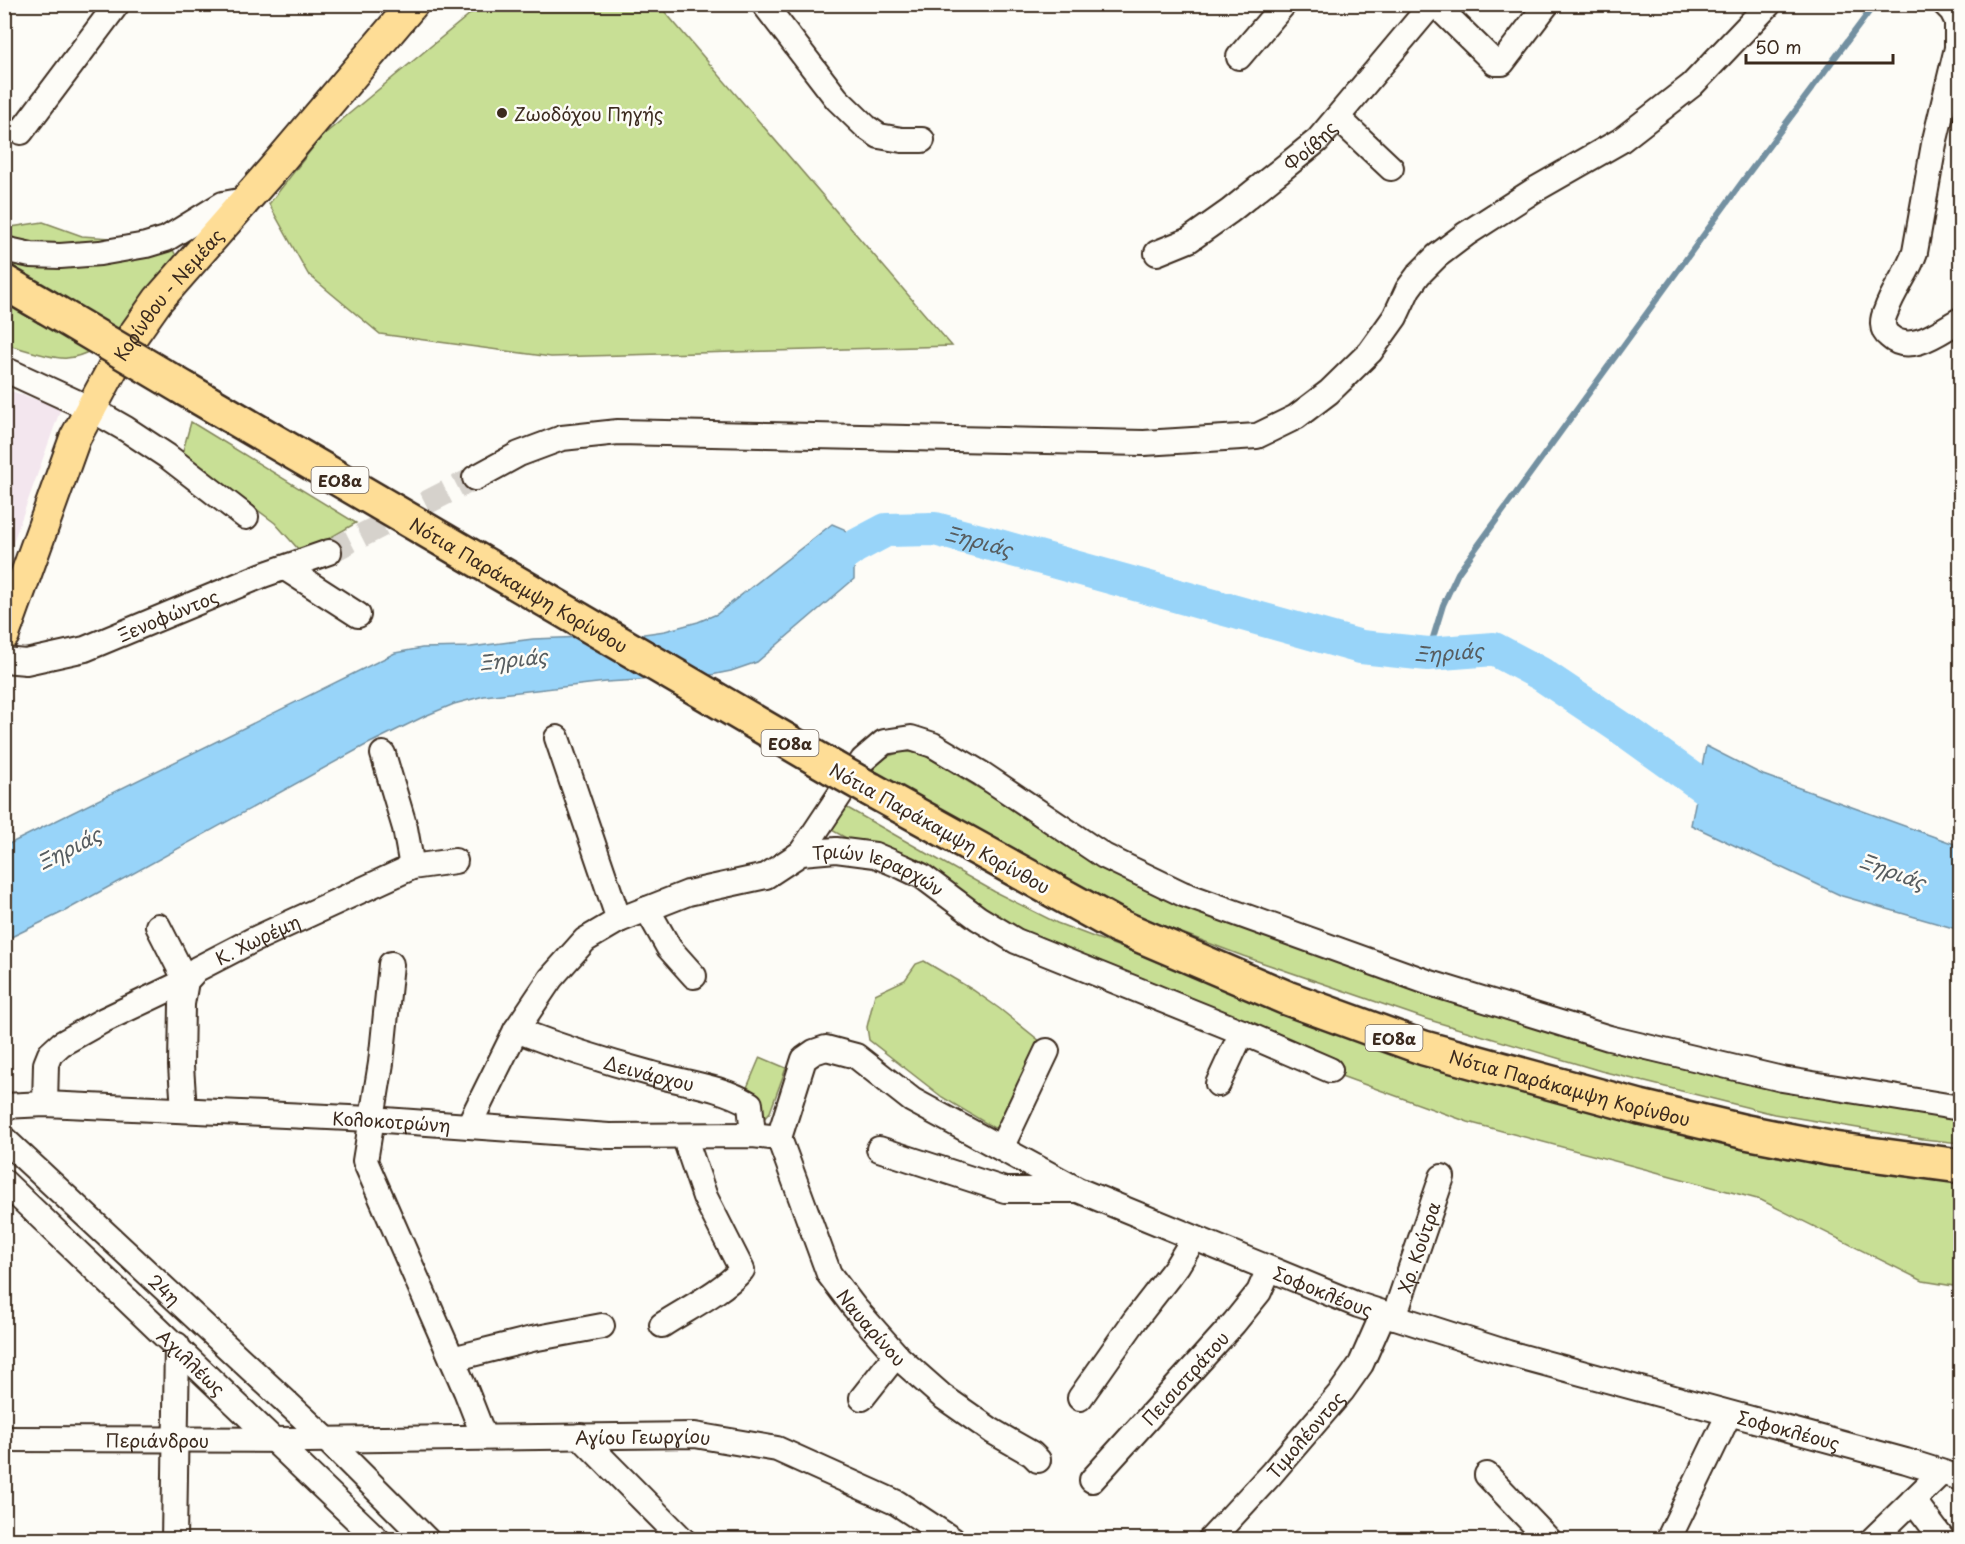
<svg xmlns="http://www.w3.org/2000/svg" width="1965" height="1544" viewBox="0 0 1965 1544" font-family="'Playpen Sans',sans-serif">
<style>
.built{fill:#f3e6ee}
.green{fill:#c8df95;stroke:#82845a;stroke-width:1.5}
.water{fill:#98d4f9;stroke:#7390a1;stroke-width:1.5}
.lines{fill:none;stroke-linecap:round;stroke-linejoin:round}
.stream{stroke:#7390a1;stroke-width:6}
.river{stroke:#98d4f9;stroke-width:34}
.minor-tunnel{stroke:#d6d2cc;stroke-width:24;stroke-dasharray:24 12;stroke-linecap:butt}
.minor-casing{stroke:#3b2a1e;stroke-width:28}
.major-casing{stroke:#3b2a1e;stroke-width:34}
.highway-casing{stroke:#3b2a1e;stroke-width:38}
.minor{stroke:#fdfcf7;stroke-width:24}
.major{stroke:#fedd96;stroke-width:30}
.highway{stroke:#fedd96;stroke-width:33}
.highway-bridge-casing{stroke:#3b2a1e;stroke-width:38;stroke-linecap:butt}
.highway-bridge{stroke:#fedd96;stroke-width:33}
.poi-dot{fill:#3b2a1e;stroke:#fdfcf7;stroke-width:2}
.labels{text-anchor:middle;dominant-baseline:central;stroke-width:5;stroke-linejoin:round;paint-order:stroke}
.shield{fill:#fdfcf7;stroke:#75695f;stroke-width:1.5}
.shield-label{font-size:16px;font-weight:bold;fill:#3b2a1e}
.poi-label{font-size:18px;fill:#3b2a1e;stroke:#fdfcf7;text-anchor:start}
.street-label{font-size:18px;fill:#3b2a1e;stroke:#fdfcf7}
.water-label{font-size:20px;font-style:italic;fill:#575d60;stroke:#fdfcf7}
</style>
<rect width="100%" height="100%" fill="#fdfcf7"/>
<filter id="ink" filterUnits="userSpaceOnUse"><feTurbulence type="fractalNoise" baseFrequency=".0167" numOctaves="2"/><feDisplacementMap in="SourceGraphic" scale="12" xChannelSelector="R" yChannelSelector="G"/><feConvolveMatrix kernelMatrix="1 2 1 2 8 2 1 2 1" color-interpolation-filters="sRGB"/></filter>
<g filter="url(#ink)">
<polygon class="built" points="5,389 61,408 5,565"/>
<g class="green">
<polygon points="482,4 659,5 952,346 551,357 380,334 308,274 269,204 321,137"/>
<path d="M43,222L82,236L111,238L150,236L173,250L178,260C152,291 110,355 67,358C53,360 20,348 5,344V228Z"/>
<polygon points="191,422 356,523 321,543 300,551 275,523 182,454"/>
<polygon points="903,751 924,755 1058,836 1438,998 1619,1054 1766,1086 1960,1117 1960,1143 1923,1139 1774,1114 1601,1071 1426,1019 1243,956 1100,902 865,773 881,759"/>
<polygon points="844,806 995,892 1057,923 1251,997 1571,1100 1777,1157 1960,1184 1960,1287 1923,1281 1761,1200 1468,1122 1341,1076 1343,1066 1035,942 828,828"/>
<polygon points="924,961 973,990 1000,1009 1041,1042 1003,1125 994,1128 942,1097 869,1040 867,1027 875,994 905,980 916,964"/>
<polygon points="760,1057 786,1068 770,1112 762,1121 746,1090"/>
</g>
<g class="water">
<polygon points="832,524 844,529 854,547 854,579 757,662 731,671 706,676 606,682 484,696 454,704 425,716 364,746 65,911 5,940 5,846 395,653 422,648 471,647 533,639 637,635 665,631 698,622 717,614"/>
<polygon points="1706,746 1763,775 1960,846 1960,930 1842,896 1691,825"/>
</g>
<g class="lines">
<polyline class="stream" points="1428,654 1443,605 1458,573 1745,178 1875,4"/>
<path class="river" id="s1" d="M816,575L854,547L886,530L935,529L995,545L1361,647L1428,654L1494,649L1541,674L1626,731L1714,794L1738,807"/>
<polyline class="minor-tunnel" points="329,552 475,478"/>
<g class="minor-casing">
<g id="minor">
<polyline points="764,4 837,99 866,127 879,136 902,140 922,140"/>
<polyline points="1435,4 1495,63 1502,63 1547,4"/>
<path d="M1945,4L1952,11L1957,21V48L1934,144L1915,252C1908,273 1893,290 1886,311C1882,319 1881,330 1889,336C1910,356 1940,331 1960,320"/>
<polyline points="1239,57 1284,4"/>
<polyline points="1338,118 1391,168"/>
<polyline points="21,132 117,4"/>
<polyline points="4,249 31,255 60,256 100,253 146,245 166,239 223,204 245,200"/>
<path id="s2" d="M1157,253L1189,240L1230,211L1318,140L1432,4"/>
<polyline points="4,369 91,409 126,429 167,456 246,517"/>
<polyline points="475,478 519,454 562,438 618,432 1144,443 1257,436 1296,417 1329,392 1370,352 1395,317 1408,289 1419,274 1437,256 1466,234 1536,189 1620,141 1692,85 1769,4"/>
<polyline points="285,568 358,615"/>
<path id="s3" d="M4,660L26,662L85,649L263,575L329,552"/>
<polyline points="557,738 619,920"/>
<polyline points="383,754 405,828 412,867"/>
<polyline points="801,853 863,760 884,742 911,738 933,745 982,774 1104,856 1183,894 1430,983 1609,1038 1782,1079 1960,1108"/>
<polyline points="647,909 669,948 694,976"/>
<polyline points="391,964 381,1063 365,1161 466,1391 484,1437"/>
<path id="s4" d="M516,1030C560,1047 604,1061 649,1073C683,1083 720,1086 750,1104L753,1135"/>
<polyline points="1218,1084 1242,1032"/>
<polyline points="45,1104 46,1064 50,1054 61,1044 104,1020 186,981 158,926"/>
<path id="s5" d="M4,1106L45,1104L371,1119L609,1136L753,1135L779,1138"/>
<path id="s6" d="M184,1110L181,1066L182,1004L186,981L197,969L253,940L412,867L455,861"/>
<path id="s7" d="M469,1125L516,1030L551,978L585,940L619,920L688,893L766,876L801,853L836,850L875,855L903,867L922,876L978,918L1016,941L1242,1032L1330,1070"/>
<path id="s8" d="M779,1138L804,1059L814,1052L826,1048L856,1056L912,1100L1078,1190L1358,1305L1508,1353L1906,1461L1960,1478"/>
<path id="s9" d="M779,1138L829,1274L854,1307L899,1358L942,1396L992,1431L1032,1454L1038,1460"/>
<path id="s10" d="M4,1139L327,1440L427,1540"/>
<polyline points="1001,1148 1047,1051"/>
<polyline points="879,1149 1005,1190 1074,1190"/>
<path id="s11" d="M4,1182L378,1540"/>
<path id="s12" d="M1394,1317L1442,1177"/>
<path d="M662,1325C688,1308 720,1293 742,1270L705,1197L684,1136"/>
<polyline points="452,1359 532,1339 602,1326"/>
<polyline points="862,1398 896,1355"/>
<polyline points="1080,1398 1135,1320 1177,1266 1194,1238"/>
<polyline points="580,1436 683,1540"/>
<path id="s13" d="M4,1439L308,1440L695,1435L777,1449L897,1503L953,1540"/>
<polyline points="1487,1475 1549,1540"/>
<path id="s14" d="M1092,1480L1234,1323L1259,1292L1269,1269"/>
<polyline points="1913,1500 1943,1540"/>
<polyline points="174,1540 177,1345"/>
<path id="s15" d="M1210,1540L1271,1474L1342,1391L1361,1364L1383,1314"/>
<polyline points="1668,1540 1729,1414"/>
<polyline points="1872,1540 1941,1473"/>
</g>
</g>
<g class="major-casing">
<g id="major">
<path id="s16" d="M4,635L75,438L122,351L158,300L273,169L413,4"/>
</g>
</g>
<g class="highway-casing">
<g id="highway">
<polyline points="4,282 47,307"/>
<path id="s17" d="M185,389L833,768"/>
<path id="s18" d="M870,789L1116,925L1287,998L1424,1048L1640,1107L1746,1132L1833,1149L1960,1166"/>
</g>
</g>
<use href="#minor" class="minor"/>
<use href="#major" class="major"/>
<use href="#highway" class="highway"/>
<g class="highway-bridge-casing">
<g id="highway-bridge">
<polyline points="47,307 185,389"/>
<polyline points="833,768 870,789"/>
</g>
</g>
<use href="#highway-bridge" class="highway-bridge"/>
</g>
</g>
<circle class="poi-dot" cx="502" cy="113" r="6"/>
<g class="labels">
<g class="shield">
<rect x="311.5" y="467" width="57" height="26" rx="4.5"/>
<rect x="761.5" y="730" width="57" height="26" rx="4.5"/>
<rect x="1365.5" y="1025" width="57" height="26" rx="4.5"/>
</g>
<g class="shield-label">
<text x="340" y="480">ΕΟ8α</text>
<text x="790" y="743">ΕΟ8α</text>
<text x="1394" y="1038">ΕΟ8α</text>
</g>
<g class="poi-label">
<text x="514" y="113">Ζωοδόχου Πηγής</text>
</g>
<g class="street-label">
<text stroke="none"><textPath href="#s2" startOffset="188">Φοίβης</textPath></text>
<text stroke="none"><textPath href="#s16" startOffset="381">Κορίνθου - Νεμέας</textPath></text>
<text stroke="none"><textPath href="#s17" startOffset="387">Νότια Παράκαμψη Κορίνθου</textPath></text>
<text stroke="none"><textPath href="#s3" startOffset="172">Ξενοφώντος</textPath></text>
<text transform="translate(940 828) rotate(29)">Νότια Παράκαμψη Κορίνθου</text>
<text stroke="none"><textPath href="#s7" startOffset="536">Τριών Ιεραρχών</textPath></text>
<text stroke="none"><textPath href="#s6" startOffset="213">Κ. Χωρέμη</textPath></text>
<text stroke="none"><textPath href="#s4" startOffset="140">Δεινάρχου</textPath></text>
<text stroke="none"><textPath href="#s18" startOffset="764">Νότια Παράκαμψη Κορίνθου</textPath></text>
<text stroke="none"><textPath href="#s5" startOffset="388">Κολοκοτρώνη</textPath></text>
<text stroke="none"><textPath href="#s12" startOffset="74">Χρ. Κούτρα</textPath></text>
<text stroke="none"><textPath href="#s10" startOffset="220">24η</textPath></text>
<text stroke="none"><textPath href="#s8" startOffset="664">Σοφοκλέους</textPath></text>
<text stroke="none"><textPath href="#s9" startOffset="213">Ναυαρίνου</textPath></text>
<text stroke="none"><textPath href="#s11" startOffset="260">Αχιλλέως</textPath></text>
<text stroke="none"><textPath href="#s14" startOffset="138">Πεισιστράτου</textPath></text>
<text stroke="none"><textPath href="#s8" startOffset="1150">Σοφοκλέους</textPath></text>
<text stroke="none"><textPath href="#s15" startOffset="142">Τιμολέοντος</textPath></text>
<text stroke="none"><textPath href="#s13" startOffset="639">Αγίου Γεωργίου</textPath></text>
<text stroke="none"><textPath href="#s13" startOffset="153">Περιάνδρου</textPath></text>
</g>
<g class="water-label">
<text stroke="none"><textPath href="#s1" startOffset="178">Ξηριάς</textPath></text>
<text stroke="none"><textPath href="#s1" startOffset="663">Ξηριάς</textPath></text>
<text transform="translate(513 659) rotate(-6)">Ξηριάς</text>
<text transform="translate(69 848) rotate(-27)">Ξηριάς</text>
<text transform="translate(1893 871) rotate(20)">Ξηριάς</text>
</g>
</g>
<rect width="1965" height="1544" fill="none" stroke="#fdfcf7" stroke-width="24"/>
<rect x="12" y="12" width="1941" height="1520" fill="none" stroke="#3b2a1e" stroke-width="2" filter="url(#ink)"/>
<path d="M1746 54v9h147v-9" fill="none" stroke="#3b2a1e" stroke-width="3"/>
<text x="1755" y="54" font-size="18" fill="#3b2a1e" stroke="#fdfcf7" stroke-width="4.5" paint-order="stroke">50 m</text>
</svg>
